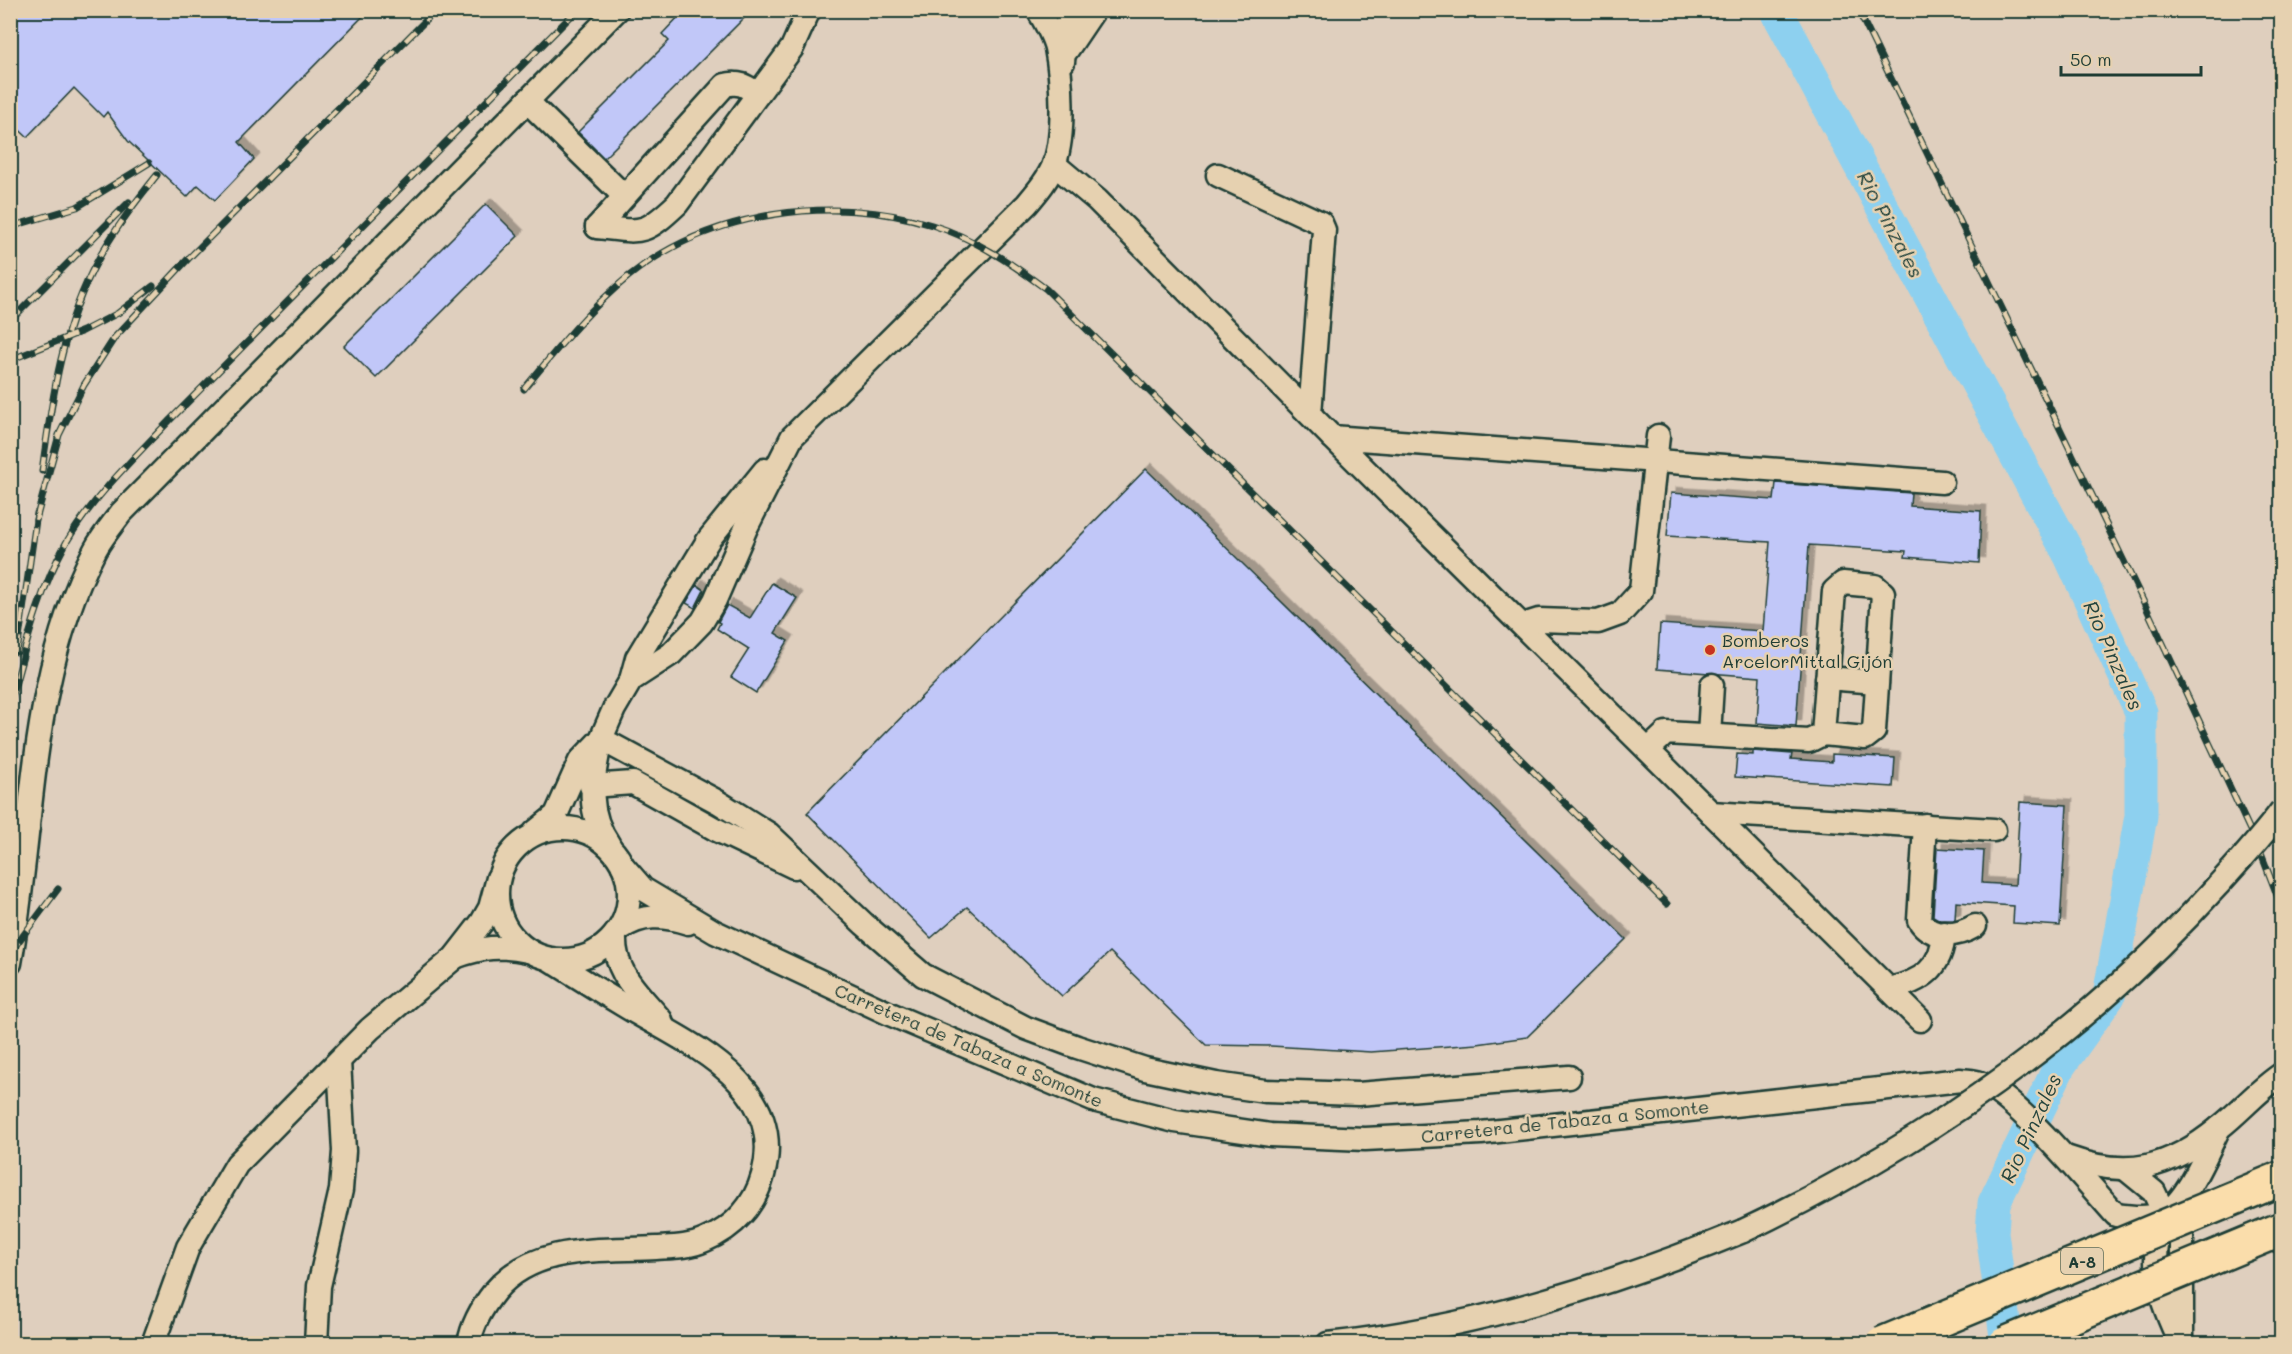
<svg xmlns="http://www.w3.org/2000/svg" width="2292" height="1354" viewBox="0 0 2292 1354" font-family="Mali,sans-serif">
<style>
.lines{fill:none;stroke-linecap:round;stroke-linejoin:round}
.river{stroke:#8dd0ef;stroke-width:33}
.building{fill:#c1c7f8;stroke:#1f3d34;stroke-width:1.5;filter:url(#shadow)}
.minor-casing{stroke:#1f3d34;stroke-width:27}
.minor{stroke:#e6d1b0;stroke-width:22}
.rail-casing{stroke:#1f3d34;stroke-width:7}
.rail{stroke:#e6d1b0;stroke-width:4.5;stroke-dasharray:14;stroke-linecap:butt}
.minor-bridge-casing{stroke:#1f3d34;stroke-width:27;stroke-linecap:butt}
.highway-bridge-casing{stroke:#1f3d34;stroke-width:38;stroke-linecap:butt}
.minor-bridge{stroke:#e6d1b0;stroke-width:22}
.highway-bridge{stroke:#faddab;stroke-width:33}
.poi-dot{fill:#c8321e;stroke:#e6d1b0;stroke-width:2}
.labels{text-anchor:middle;dominant-baseline:central;stroke-width:5;stroke-linejoin:round;paint-order:stroke}
.shield{fill:#e6d1b0;stroke:#5b6959;stroke-width:1.5}
.shield-label{font-size:16px;font-weight:bold;fill:#1f3d34}
.poi-label{font-size:18px;fill:#1f3d34;stroke:#e6d1b0;text-anchor:start}
.street-label{font-size:18px;fill:#1f3d34;stroke:#e6d1b0}
.water-label{font-size:20px;font-style:italic;fill:#24443d;stroke:#e6d1b0}
</style>
<defs>
<filter id="shadow"><feDropShadow dx="5.5" dy="-5.5" stdDeviation="0" flood-color="#0004"/></filter>
</defs>
<rect width="100%" height="100%" fill="#dfcfbe"/>
<filter id="ink" filterUnits="userSpaceOnUse"><feTurbulence type="fractalNoise" baseFrequency=".0167" numOctaves="2"/><feDisplacementMap in="SourceGraphic" scale="12" xChannelSelector="R" yChannelSelector="G"/><feConvolveMatrix kernelMatrix="1 2 1 2 8 2 1 2 1" color-interpolation-filters="sRGB"/></filter>
<g filter="url(#ink)">
<g class="lines">
<polyline class="river" points="1776,10 2070,556 2141,712 2141,816 2109,996 2060,1065 1994,1203 1992,1233 2007,1344"/>
</g>
<g class="building">
<polygon points="10,10 369,10 239,142 254,159 215,200 198,185 187,197 128,141 107,112 103,117 74,88 27,137 10,121"/>
<polygon points="685,10 752,10 604,158 578,132 669,41 662,34"/>
<polygon points="486,204 518,236 376,378 344,346"/>
<polygon points="1146,469 1626,939 1527,1037 1477,1044 1371,1052 1271,1046 1206,1045 1110,952 1062,996 967,907 931,938 807,813"/>
<polygon points="1776,483 1911,493 1910,506 1981,511 1979,563 1905,557 1906,551 1809,545 1796,726 1757,723 1760,677 1657,669 1660,624 1763,631 1770,542 1667,536 1671,493 1774,500"/>
<polygon points="772,583 797,598 775,633 788,641 756,693 731,677 749,649 717,629 720,623 718,622 727,605 750,618"/>
<polygon points="697,585 704,590 695,608 686,603"/>
<polygon points="1753,751 1792,754 1791,759 1832,762 1832,754 1895,758 1893,787 1735,777 1737,754 1753,755"/>
<polygon points="2020,802 2067,805 2060,926 2013,923 2014,906 1956,902 1955,920 1940,920 1933,916 1937,848 1984,851 1982,883 2015,885"/>
</g>
<g class="lines">
<g class="minor-casing">
<g id="minor">
<path d="M1038,10C1045,22 1053,35 1056,48C1062,79 1065,133 1055,162C1049,178 1038,191 1027,204L792,437L746,528L715,600L702,622L671,654L631,680L614,709L601,739L718,802L769,834L864,924L923,975L1026,1028L1077,1047L1145,1069L1216,1084L1265,1091L1358,1094L1569,1077"/>
<polyline points="1067,50 1094,10"/>
<polyline points="1063,62 1068,10"/>
<polyline points="527,101 624,196"/>
<polyline points="1054,164 1097,200 1332,437 1920,1020"/>
<polyline points="1218,175 1321,223 1324,230 1310,414"/>
<path d="M597,227C642,232 643,236 677,204L792,48L809,10"/>
<path d="M597,227L725,85C739,81 746,86 758,94"/>
<polyline points="1332,437 1942,482"/>
<polyline points="1523,625 1539,620 1598,622 1620,614 1641,591 1658,436"/>
<polyline points="1827,678 1877,682"/>
<polyline points="631,680 637,658 709,539 765,470"/>
<polyline points="1709,735 1712,685"/>
<polyline points="1648,750 1666,733 1809,741 1823,734 1834,591 1843,583 1875,586 1883,593 1874,731 1865,738 1823,734"/>
<polyline points="591,786 633,783 715,829 794,867"/>
<polyline points="10,812 28,828"/>
<polyline points="1711,813 1994,830"/>
<path d="M1925,825L1919,920C1931,939 1956,937 1975,926"/>
<circle cx="563" cy="894" r="66"/>
<path d="M535,832L556,815L580,761L601,739C593,779 584,808 609,845"/>
<path d="M623,866L643,889L715,932L890,1014L1093,1100L1175,1121L1270,1135L1365,1139L1481,1133L1961,1080C1967,1081 1974,1081 1980,1083C2014,1094 2089,1185 2116,1215C2132,1217 2147,1219 2163,1213C2186,1205 2208,1150 2219,1128"/>
<path d="M620,929C642,914 663,915 688,923"/>
<path d="M615,935C613,973 638,992 661,1020"/>
<path d="M455,957C481,947 501,945 528,951"/>
<path d="M10,963C35,825 28,677 95,550C102,537 112,525 121,513L617,10"/>
<path d="M1889,989C1921,982 1942,969 1944,933"/>
<path d="M2066,1157C2127,1179 2169,1169 2219,1128C2241,1111 2258,1090 2282,1074"/>
<polyline points="2127,1170 2154,1192 2170,1226"/>
<polyline points="2182,1207 2182,1339"/>
<path d="M2162,1221C2148,1268 2160,1301 2181,1344"/>
<polyline points="153,1344 188,1247 237,1164 370,1029 454,958 482,922 490,908 498,878"/>
<polyline points="316,1344 319,1286 341,1190 344,1151 339,1061"/>
<path d="M469,1344C472,1325 483,1306 495,1291C534,1244 600,1251 656,1248C672,1247 690,1247 705,1240C734,1228 755,1205 763,1175C787,1088 696,1047 635,1012C606,995 578,977 549,959"/>
<path d="M1328,1344C1472,1328 1609,1286 1743,1231"/>
</g>
</g>
<use href="#minor" class="minor"/>
<g class="rail-casing">
<g id="rail">
<polyline points="1858,10 2146,607 2262,856 2282,908"/>
<polyline points="10,227 77,207 149,163"/>
<polyline points="10,321 129,202"/>
<polyline points="10,360 83,331 118,313 153,286"/>
<path d="M524,389C557,349 589,309 629,276C710,211 834,194 932,225C974,238 1011,263 1046,289L1667,904"/>
<path d="M42,471C52,398 62,324 99,258C115,229 136,201 157,175"/>
<polyline points="36,520 59,435 84,385 115,337 188,259 436,10"/>
<polyline points="17,652 37,513"/>
<path d="M10,704C25,649 38,593 66,543C93,497 134,458 170,420L577,10"/>
<polyline points="10,953 58,889"/>
</g>
</g>
<use href="#rail" class="rail"/>
<g class="minor-bridge-casing">
<path id="minor-bridge" d="M1743,1231C1920,1147 2085,1033 2217,886C2239,862 2262,837 2282,810"/>
</g>
<g class="highway-bridge-casing">
<g id="highway-bridge">
<polyline points="1882,1344 2282,1178"/>
<polyline points="2005,1344 2282,1229"/>
</g>
</g>
<use href="#minor-bridge" class="minor-bridge"/>
<use href="#highway-bridge" class="highway-bridge"/>
</g>
</g>
<circle class="poi-dot" cx="1710" cy="650" r="6"/>
<g class="labels">
<rect class="shield" x="2061" y="1248" width="42" height="26" rx="4.5"/>
<g class="shield-label">
<text x="2082" y="1261">A-8</text>
</g>
<g class="poi-label">
<text x="1722" y="640">Bomberos<tspan x="1722" dy="21">ArcelorMittal Gijón</tspan></text>
</g>
<g class="street-label">
<text transform="translate(969 1045) rotate(23)">Carretera de Tabaza a Somonte</text>
<text transform="translate(1565 1121) rotate(-6)">Carretera de Tabaza a Somonte</text>
</g>
<g class="water-label">
<text transform="translate(1891 224) rotate(62)">Rio Pinzales</text>
<text transform="translate(2114 655) rotate(66)">Rio Pinzales</text>
<text transform="translate(2030 1128) rotate(-65)">Rio Pinzales</text>
</g>
</g>
<rect width="2292" height="1354" fill="none" stroke="#e6d1b0" stroke-width="36"/>
<rect x="18" y="18" width="2256" height="1318" fill="none" stroke="#1f3d34" stroke-width="2" filter="url(#ink)"/>
<path d="M2061 66v9h140v-9" fill="none" stroke="#1f3d34" stroke-width="3"/>
<text x="2070" y="66" font-size="18" fill="#1f3d34" stroke="#e6d1b0" stroke-width="4.5" paint-order="stroke">50 m</text>
</svg>
